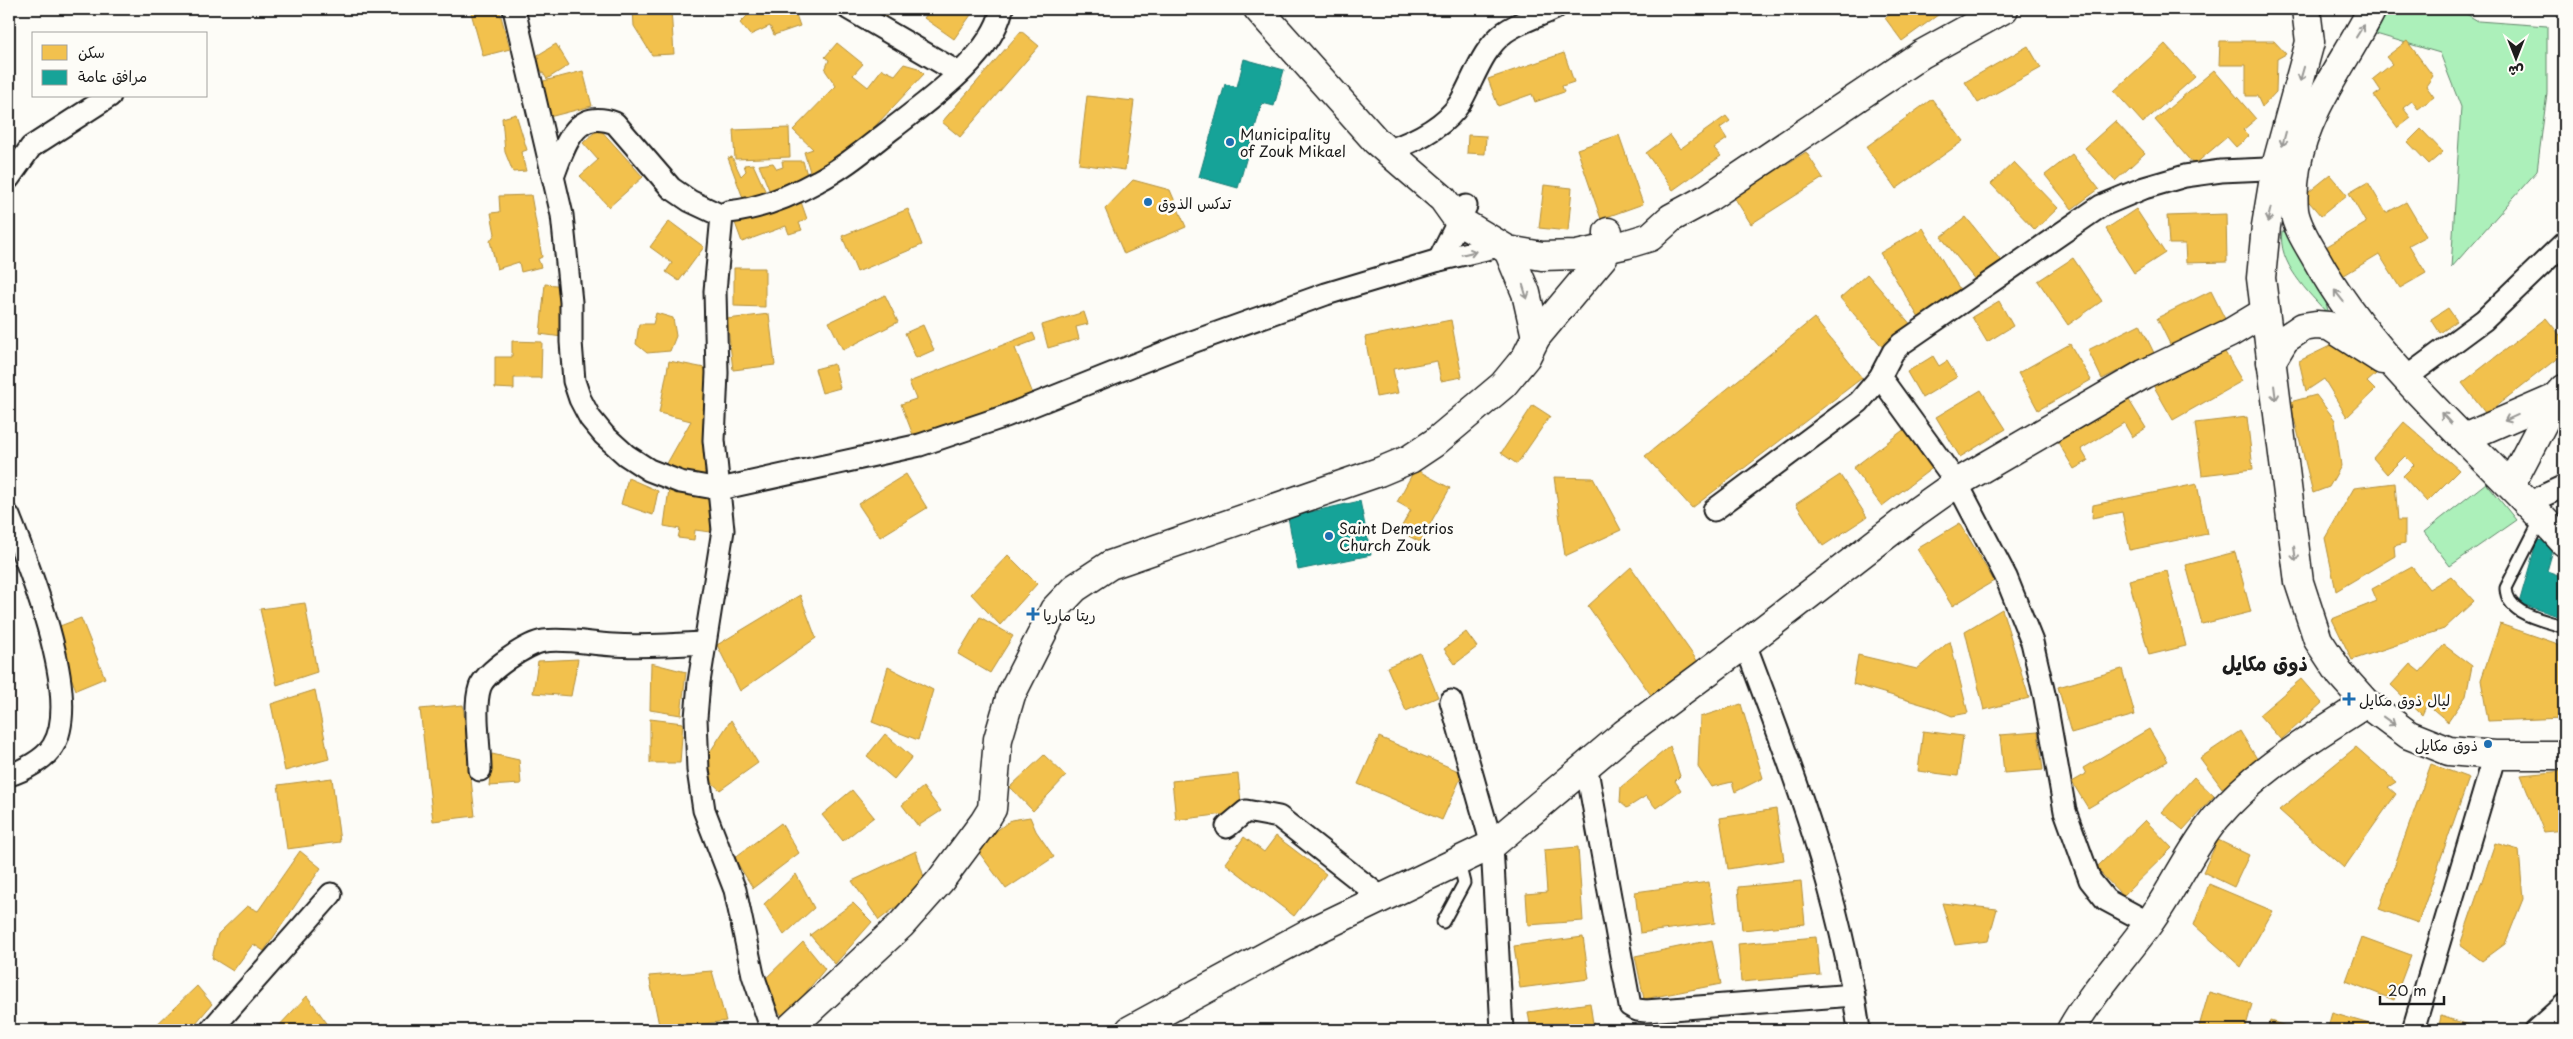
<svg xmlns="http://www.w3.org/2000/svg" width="2573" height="1039" viewBox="0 0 2573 1039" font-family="'Playpen Sans','Playpen Sans Arabic',sans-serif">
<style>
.green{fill:#acf0ba;stroke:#64866b}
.homes{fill:#f2c14e;stroke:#b2903f}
.public{fill:#17a398;stroke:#187a73}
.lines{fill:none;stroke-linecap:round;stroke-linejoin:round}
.service-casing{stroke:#1c1c1c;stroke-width:15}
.minor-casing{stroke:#1c1c1c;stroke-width:25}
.tertiary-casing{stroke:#1c1c1c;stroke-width:31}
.secondary-casing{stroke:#1c1c1c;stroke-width:31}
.service{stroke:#fdfcf7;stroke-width:11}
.minor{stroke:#fdfcf7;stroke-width:21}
.tertiary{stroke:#fdfcf7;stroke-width:28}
.secondary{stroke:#fdfcf7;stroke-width:28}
.oneway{stroke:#989794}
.poi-dot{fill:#1f6fb2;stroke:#fdfcf7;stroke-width:2}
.labels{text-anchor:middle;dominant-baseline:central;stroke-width:5;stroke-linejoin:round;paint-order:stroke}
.poi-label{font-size:15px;fill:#1c1c1c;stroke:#fdfcf7;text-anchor:start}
.district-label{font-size:20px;font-weight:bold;fill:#1c1c1c;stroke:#fdfcf7}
</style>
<rect width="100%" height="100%" fill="#fdfcf7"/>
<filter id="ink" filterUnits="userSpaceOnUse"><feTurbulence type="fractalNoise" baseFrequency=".02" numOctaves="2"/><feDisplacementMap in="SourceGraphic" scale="10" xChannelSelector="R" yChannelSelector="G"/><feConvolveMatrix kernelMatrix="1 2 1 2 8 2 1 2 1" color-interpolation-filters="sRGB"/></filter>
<g filter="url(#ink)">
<g class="green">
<polygon points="2388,9 2458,9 2478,21 2547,26 2547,93 2537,171 2451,268 2461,107 2440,53 2376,34"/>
<path d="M2282,231L2297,236L2318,270L2329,315C2308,292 2277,263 2282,231Z"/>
<polygon points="2486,483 2516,520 2450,566 2424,532"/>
</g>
<g class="homes">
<polygon points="470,9 499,9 510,49 483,56"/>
<polygon points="633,9 671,9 674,54 652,55 634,26"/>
<polygon points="754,9 794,9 800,26 774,35 770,26 750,35 740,23"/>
<polygon points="861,9 891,9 883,22"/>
<polygon points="931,9 968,9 973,12 954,39 924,18"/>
<polygon points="1898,9 1940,9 1942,12 1902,41 1885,18"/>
<polygon points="1021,31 1039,46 960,137 942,122"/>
<polygon points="2220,41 2274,41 2286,54 2277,59 2276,92 2262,107 2257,96 2246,96 2246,65 2219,65"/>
<polygon points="2407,41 2433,76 2426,86 2434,97 2418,109 2412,101 2403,108 2411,118 2398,128 2374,96 2381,91 2373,79 2392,64 2386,57"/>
<polygon points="837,43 863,64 853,75 868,87 882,69 895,75 904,64 918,68 924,74 832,172 811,175 804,152 813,149 793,130 836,86 825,70 829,60 825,57"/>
<polygon points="556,44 569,65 547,79 533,58"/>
<polygon points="2165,44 2195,77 2143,123 2114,91"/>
<polygon points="2028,46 2041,68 1978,103 1965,82"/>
<polygon points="1564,53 1574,82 1562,86 1564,92 1535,102 1532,94 1498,106 1488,79"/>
<polygon points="2214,70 2256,119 2243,130 2249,136 2236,147 2227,137 2194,165 2155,120"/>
<polygon points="583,71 592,106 549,117 540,82"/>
<polygon points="1087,96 1134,101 1125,170 1079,164"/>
<polygon points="1932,99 1963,141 1896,189 1866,147"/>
<polygon points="516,114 527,150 521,152 526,171 513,172 505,152 502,118"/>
<polygon points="1726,116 1730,121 1720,128 1727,139 1714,148 1721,156 1673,190 1646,153 1670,135 1680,149"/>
<polygon points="2115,121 2145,153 2115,181 2085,148"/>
<polygon points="599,128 643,177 609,207 580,176 598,160 583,143"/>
<polygon points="789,128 790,157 735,159 733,130"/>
<polygon points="2421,129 2443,152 2429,164 2408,142"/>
<polygon points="1468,135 1486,136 1485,154 1467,153"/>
<polygon points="1619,135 1643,204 1601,219 1577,149"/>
<polygon points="1806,152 1823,178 1751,224 1734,197"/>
<polygon points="2072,154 2099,189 2072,209 2045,175"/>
<polygon points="732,157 741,176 746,171 744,165 753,164 768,197 746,206 728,158"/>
<polygon points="782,161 803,161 807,175 770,192 759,165 773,163 777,169 783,167"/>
<polygon points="2014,162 2058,208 2035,230 1991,184"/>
<polygon points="2330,175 2347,195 2321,216 2304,196"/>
<polygon points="1133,180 1170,190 1186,227 1124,254 1105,209"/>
<polygon points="2368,182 2386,213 2406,202 2426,236 2409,245 2426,273 2400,288 2379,254 2341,277 2324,248 2366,223 2349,193"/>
<polygon points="1544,185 1572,188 1568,231 1539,228"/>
<polygon points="531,195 542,257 538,259 541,267 521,272 519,262 497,269 490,241 495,234 491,213 500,212 499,196"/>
<polygon points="800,199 807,219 799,223 802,230 789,234 786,226 742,242 735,223"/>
<polygon points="908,209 922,245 857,272 842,236"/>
<polygon points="2136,209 2165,253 2134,273 2106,229"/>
<polygon points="2226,214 2227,262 2186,263 2185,244 2169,244 2167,216"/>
<polygon points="1966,217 2005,266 1980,286 1941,237"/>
<polygon points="669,221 704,247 679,281 666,272 672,263 650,247"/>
<polygon points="1923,228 1962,293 1919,318 1880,253"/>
<polygon points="2073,258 2102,301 2068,325 2038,281"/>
<polygon points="734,268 765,268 765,307 734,306"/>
<polygon points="1867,274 1913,327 1886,351 1840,298"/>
<polygon points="545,284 567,286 562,337 540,334"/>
<polygon points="2211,291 2228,325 2174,352 2157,318"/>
<polygon points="885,295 898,322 843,350 829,322"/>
<polygon points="1999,301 2013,326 1987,342 1972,317"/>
<polygon points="2448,308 2457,321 2440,333 2431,319"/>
<polygon points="1084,312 1088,324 1076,327 1079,339 1048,348 1042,325"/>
<polygon points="656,313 673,318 676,336 670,351 647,353 636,344 639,324 653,324"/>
<polygon points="769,314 775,365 733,370 727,319"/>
<polygon points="1814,318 1862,378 1692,508 1645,456"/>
<polygon points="2546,318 2564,340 2564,353 2486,414 2462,383"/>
<polygon points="1451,320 1462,377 1441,381 1437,361 1393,369 1398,393 1376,397 1365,337"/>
<polygon points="2140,324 2154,353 2102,379 2088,350"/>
<polygon points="923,325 934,350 916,358 905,333"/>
<polygon points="1033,333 1036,340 1015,348 1033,394 915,440 901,404 916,399 909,382"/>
<polygon points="512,341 542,342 541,378 514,378 514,389 495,388 495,357 512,357"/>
<polygon points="2070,344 2091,380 2038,410 2018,373"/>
<polygon points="2332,345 2376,374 2367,382 2375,390 2347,417 2324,379 2306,391 2299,361"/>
<polygon points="2222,347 2242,381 2173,420 2153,385"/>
<polygon points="1933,356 1939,366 1947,361 1957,377 1922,398 1907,372"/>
<polygon points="669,361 710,369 704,411 705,479 665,467 691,421 659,413"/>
<polygon points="834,364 840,388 822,393 815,369"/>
<polygon points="1981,390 2006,429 1960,457 1936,417"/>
<polygon points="2316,395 2335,420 2341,466 2329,487 2313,493 2290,402"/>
<polygon points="2127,397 2146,428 2132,437 2124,423 2081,449 2088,461 2074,469 2056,439"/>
<polygon points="1533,405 1550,416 1517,464 1501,453"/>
<polygon points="2247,417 2253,469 2202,475 2195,423"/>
<polygon points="2404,422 2459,470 2427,502 2403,476 2414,465 2405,456 2387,474 2373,458"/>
<polygon points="1906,428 1935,466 1882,506 1853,468"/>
<polygon points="1415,469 1450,488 1420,542 1399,531 1411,510 1397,502"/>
<polygon points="906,474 927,508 880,537 858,504"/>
<polygon points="1840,475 1867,517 1823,546 1796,504"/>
<polygon points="1554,477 1593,478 1621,530 1565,556"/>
<polygon points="628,478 658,491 653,515 621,504"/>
<polygon points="2395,483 2398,520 2405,520 2405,543 2394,546 2395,556 2336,591 2325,538 2354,488"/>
<polygon points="2197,484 2207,534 2130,550 2122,512 2092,518 2093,505"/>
<polygon points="669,489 716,495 710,532 695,530 694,540 678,538 680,529 664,526"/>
<polygon points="1960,523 1994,581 1952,606 1917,549"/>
<polygon points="2235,552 2251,612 2202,624 2186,565"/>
<polygon points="1008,555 1037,584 1000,625 971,594"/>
<polygon points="1631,567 1698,662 1656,702 1588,606"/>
<polygon points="2412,567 2429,589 2451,576 2474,601 2444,629 2352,660 2332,619 2377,601 2372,589"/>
<polygon points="2167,571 2186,646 2149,655 2129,580"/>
<polygon points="800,595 816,638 740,691 717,645"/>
<polygon points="305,603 317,672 277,685 260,609"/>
<polygon points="2002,609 2029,698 1984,710 1965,631"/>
<polygon points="980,617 1013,636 990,673 958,654"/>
<polygon points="81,618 105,678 76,690 52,629"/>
<polygon points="2500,624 2564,646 2564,718 2488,721 2481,680"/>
<polygon points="1466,632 1477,647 1455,664 1444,649"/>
<polygon points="1950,641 1968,713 1952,716 1931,707 1853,684 1858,655 1917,669"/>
<polygon points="2444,645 2472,666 2466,696 2448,722 2427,704 2422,715 2391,685 2410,664 2420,672"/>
<polygon points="1420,653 1438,697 1406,711 1387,667"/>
<polygon points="578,659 571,696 533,693 538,661"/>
<polygon points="651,663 686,672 681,715 650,710"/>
<polygon points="888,667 933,690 918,740 872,722"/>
<polygon points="2122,669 2135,715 2071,733 2058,687"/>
<polygon points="2301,679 2322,703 2281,740 2259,715"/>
<polygon points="315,690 329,759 285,771 271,704"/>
<polygon points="1741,704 1763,778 1735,792 1732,782 1711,787 1698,767 1700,717"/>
<polygon points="463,705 475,816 433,821 420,709"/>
<polygon points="650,719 683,723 680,763 650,763"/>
<polygon points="731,720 758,763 720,790 698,770"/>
<polygon points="2149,729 2168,761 2088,808 2072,782 2086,774 2083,768"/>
<polygon points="1923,731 1963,736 1958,776 1918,771"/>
<polygon points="2240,731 2259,762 2222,788 2200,758"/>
<polygon points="2038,732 2043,770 2004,773 2000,735"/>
<polygon points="885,734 912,757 894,779 867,756"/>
<polygon points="1379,737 1463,773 1442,820 1358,784"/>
<polygon points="1670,746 1680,776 1675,781 1681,790 1656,808 1646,796 1627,808 1620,802 1621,787"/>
<polygon points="2356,747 2396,782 2388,787 2396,794 2344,868 2279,810"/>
<polygon points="492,754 519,760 521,784 489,786"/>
<polygon points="1044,755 1066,776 1033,811 1010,787"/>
<polygon points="2431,764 2469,778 2418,923 2379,909"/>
<polygon points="2564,771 2564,830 2544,832 2521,775"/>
<polygon points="1238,774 1242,812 1176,820 1172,781"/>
<polygon points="2194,777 2214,796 2183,830 2162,812"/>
<polygon points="332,778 340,842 287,849 278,785"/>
<polygon points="923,787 941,811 918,826 902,805"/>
<polygon points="852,790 874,817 843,841 822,815"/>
<polygon points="1776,809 1784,860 1728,869 1720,818"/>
<polygon points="1030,817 1036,831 1054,857 1006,889 975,847 1011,820"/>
<polygon points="2145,820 2172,848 2123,896 2096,868"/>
<polygon points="781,823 799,853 753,888 734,858"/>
<polygon points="1276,836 1326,874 1294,916 1225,863 1244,837 1264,852"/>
<polygon points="2218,840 2249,855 2234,887 2203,872"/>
<polygon points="2495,843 2519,850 2523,899 2505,944 2482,961 2460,945"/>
<polygon points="1578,847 1583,921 1528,925 1526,894 1547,892 1544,850"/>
<polygon points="300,851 321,868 264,951 253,944 233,971 212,958 218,934 247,906 258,911"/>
<polygon points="916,851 926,884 879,920 852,881"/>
<polygon points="796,874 814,908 784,935 764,904"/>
<polygon points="1801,881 1805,924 1742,930 1738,887"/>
<polygon points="1709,882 1715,923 1640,933 1635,892"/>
<polygon points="2209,884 2273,911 2241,967 2194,925"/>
<polygon points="853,903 872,922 835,964 810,935"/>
<polygon points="1942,903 1997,909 1988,941 1955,945"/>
<polygon points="1583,937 1589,979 1520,988 1514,946"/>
<polygon points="1816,937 1820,975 1741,982 1738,944"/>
<polygon points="2362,937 2411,955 2394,1000 2346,981"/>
<polygon points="1712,940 1721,984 1644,999 1635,956"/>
<polygon points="803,942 825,969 784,1019 761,983"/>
<polygon points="712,971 726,1021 660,1030 649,976"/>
<polygon points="197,986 212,1004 190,1030 151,1030"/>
<polygon points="2209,992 2252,1004 2245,1030 2198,1030"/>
<polygon points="307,996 332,1030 275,1030"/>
<polygon points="1590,1003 1594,1030 1531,1030 1528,1012"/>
<polygon points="2332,1013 2383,1028 2382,1030 2327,1030"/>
<polygon points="2441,1016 2484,1030 2438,1030"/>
<polygon points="2270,1021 2299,1030 2267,1030"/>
<polygon points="1831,1026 1831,1030 1788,1030"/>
</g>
<g class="public">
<polygon points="1244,59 1284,70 1274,106 1262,103 1238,188 1199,177 1225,84 1237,87"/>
<polygon points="1360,501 1371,555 1298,570 1288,517"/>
<polygon points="2537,540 2555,543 2547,571 2564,577 2564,618 2519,603"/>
</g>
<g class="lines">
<g class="service-casing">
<g id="service">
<path d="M2541,519L2506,588C2507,615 2542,619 2564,627"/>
<polyline points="1443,922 1464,883 1459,863"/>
</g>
</g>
<g class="minor-casing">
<g id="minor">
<polyline points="514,9 562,215 571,302 571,342 574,381 580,399 590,418 604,435 626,455 649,470 680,482 720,489 920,445 1006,416 1181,346 1326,294 1439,260 1499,246"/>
<polyline points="849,9 959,73"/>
<path d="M1387,151C1413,142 1444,128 1460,103C1474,79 1482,49 1505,32C1519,22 1539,16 1554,9"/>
<path d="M553,177C565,146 574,108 615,123L671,188L690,201L722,216"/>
<polyline points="9,178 31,147 110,96"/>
<polyline points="1439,260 1466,206"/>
<polyline points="1880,377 1957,483 2006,577 2032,642 2045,698 2065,811 2090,880 2106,900 2149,923"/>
<polyline points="2407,377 2484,320 2564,243"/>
<polyline points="2528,503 2564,486"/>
<polyline points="1714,510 1859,402 1880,377 1893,352 1901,344 2101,206 2144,188 2185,176 2221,171 2289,168"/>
<path d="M9,516C28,565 83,698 53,746C45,759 23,771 9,775"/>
<path d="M1745,644C1793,770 1841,896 1859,1030"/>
<polyline points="1451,701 1492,845 1502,1030"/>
<polyline points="1586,765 1630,1006 1637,1010 1646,1011 1854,995"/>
<path d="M480,770C480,747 473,708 480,687C486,671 528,643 544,641C567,638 590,644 613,645C643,647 673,645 704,643"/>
<polyline points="1227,827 1246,811 1279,817 1382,898"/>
<polyline points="211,1030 331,894"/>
<path d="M772,1030L753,975L735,890L704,810L698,770L696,718L699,682L723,530L714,440L717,373L715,291L722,216L728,212C758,209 791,196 818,181C845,167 868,147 893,128C930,99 991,57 1002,9"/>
<polyline points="2413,1030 2495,755"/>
<polyline points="2536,1030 2564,1005"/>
</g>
</g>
<g class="tertiary-casing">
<g id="tertiary">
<polyline points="2464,438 2556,398"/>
<polyline points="2511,484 2556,398 2564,389"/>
<polyline points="1130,1030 1307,934 1492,845 1624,734 1745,644 1916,512 1957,483 2144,374 2230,333 2265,312"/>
</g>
</g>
<g class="secondary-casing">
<g id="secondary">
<polyline points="1258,9 1376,141 1443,199 1458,220 1508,250 1542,256 1577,255 1627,244 1650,237 1671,218 1708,198 1922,54 2004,9"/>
<polyline points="2306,9 2310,42 2276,166 2266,226 2261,278 2299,582 2318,640 2341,675 2366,703 2409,735 2449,751 2495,755 2564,755"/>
<path d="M2372,9C2346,61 2306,109 2296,168C2294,180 2293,198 2294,210C2296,226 2308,244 2316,258C2374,364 2484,452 2564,542"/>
<polyline points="1508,250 1526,293 1536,337"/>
<polyline points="2271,362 2285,339 2303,327 2316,325 2329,326 2382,360"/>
<polyline points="788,1030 901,925 940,881 984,822 992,809 998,739 1011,695 1054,610 1075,588 1110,565 1379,472 1410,459 1434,443 1503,385 1526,357 1536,337 1603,257 1608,248 1608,232"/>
<path d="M2071,1030C2092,992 2123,959 2149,923C2173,890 2190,850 2216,818C2257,769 2313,738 2366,703"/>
</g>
</g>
<use href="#service" class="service"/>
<use href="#minor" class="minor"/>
<use href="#tertiary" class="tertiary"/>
<use href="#secondary" class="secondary"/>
</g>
<defs><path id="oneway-shaft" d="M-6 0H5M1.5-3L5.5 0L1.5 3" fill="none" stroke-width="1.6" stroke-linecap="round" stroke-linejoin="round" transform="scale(1.25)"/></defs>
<g class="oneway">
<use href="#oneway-shaft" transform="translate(2360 31) rotate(-58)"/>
<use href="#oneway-shaft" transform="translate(2302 74) rotate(106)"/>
<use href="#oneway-shaft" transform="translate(2284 139) rotate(105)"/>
<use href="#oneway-shaft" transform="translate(2269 215) rotate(103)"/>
<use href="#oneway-shaft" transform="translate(1469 253) rotate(-13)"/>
<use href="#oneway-shaft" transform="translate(1525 292) rotate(73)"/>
<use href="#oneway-shaft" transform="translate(2339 296) rotate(-128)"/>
<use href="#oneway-shaft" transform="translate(2275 393) rotate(83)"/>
<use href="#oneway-shaft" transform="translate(2446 418) rotate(-133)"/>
<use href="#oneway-shaft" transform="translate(2511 418) rotate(156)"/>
<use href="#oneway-shaft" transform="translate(2295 554) rotate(83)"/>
<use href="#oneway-shaft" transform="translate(2389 721) rotate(36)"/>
</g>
</g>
<g class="poi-dot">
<circle cx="1230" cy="142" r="5"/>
<circle cx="1148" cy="202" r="5"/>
<circle cx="1329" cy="536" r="5"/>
<path d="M1030.5 606.5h5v5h5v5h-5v5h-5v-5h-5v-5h5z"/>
<path d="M2346.5 691.5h5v5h5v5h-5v5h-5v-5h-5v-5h5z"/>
<circle cx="2488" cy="744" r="5"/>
</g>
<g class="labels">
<g class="poi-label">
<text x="1240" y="133">Municipality<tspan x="1240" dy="17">of Zouk Mikael</tspan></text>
<text x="1158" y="202">تدكس الذوق</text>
<text x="1339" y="527">Saint Demetrios<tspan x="1339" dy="17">Church Zouk</tspan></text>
<text x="1043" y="614">ريتا ماريا</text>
<text x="2359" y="699">ليال ذوق مكايل</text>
<text x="2478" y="744" text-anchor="end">ذوق مكايل</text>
</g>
<g class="district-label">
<text x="2265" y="663">ذوق مكايل</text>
</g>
</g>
<rect width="2573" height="1039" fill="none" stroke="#fdfcf7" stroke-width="30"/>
<rect x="15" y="15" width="2543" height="1009" fill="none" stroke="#1c1c1c" stroke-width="2" filter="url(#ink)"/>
<rect x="32" y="32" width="175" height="65" fill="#fdfcf7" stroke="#a3a29f"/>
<rect x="42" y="45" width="25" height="15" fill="#f2c14e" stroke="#a3a29f"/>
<text x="78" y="58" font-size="15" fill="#1c1c1c">سكن</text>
<rect x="42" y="70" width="25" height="15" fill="#17a398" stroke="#a3a29f"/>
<text x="78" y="82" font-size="15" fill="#1c1c1c">مرافق عامة</text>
<g transform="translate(2516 58) rotate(180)" stroke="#fdfcf7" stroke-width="4" paint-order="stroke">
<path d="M0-4L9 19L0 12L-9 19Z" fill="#1c1c1c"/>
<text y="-8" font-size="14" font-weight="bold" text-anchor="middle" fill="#1c1c1c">ش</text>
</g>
<path d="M2380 996v8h64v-8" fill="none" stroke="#1c1c1c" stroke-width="2.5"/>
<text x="2388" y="996" font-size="15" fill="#1c1c1c" stroke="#fdfcf7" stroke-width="4" paint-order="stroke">20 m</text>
</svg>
